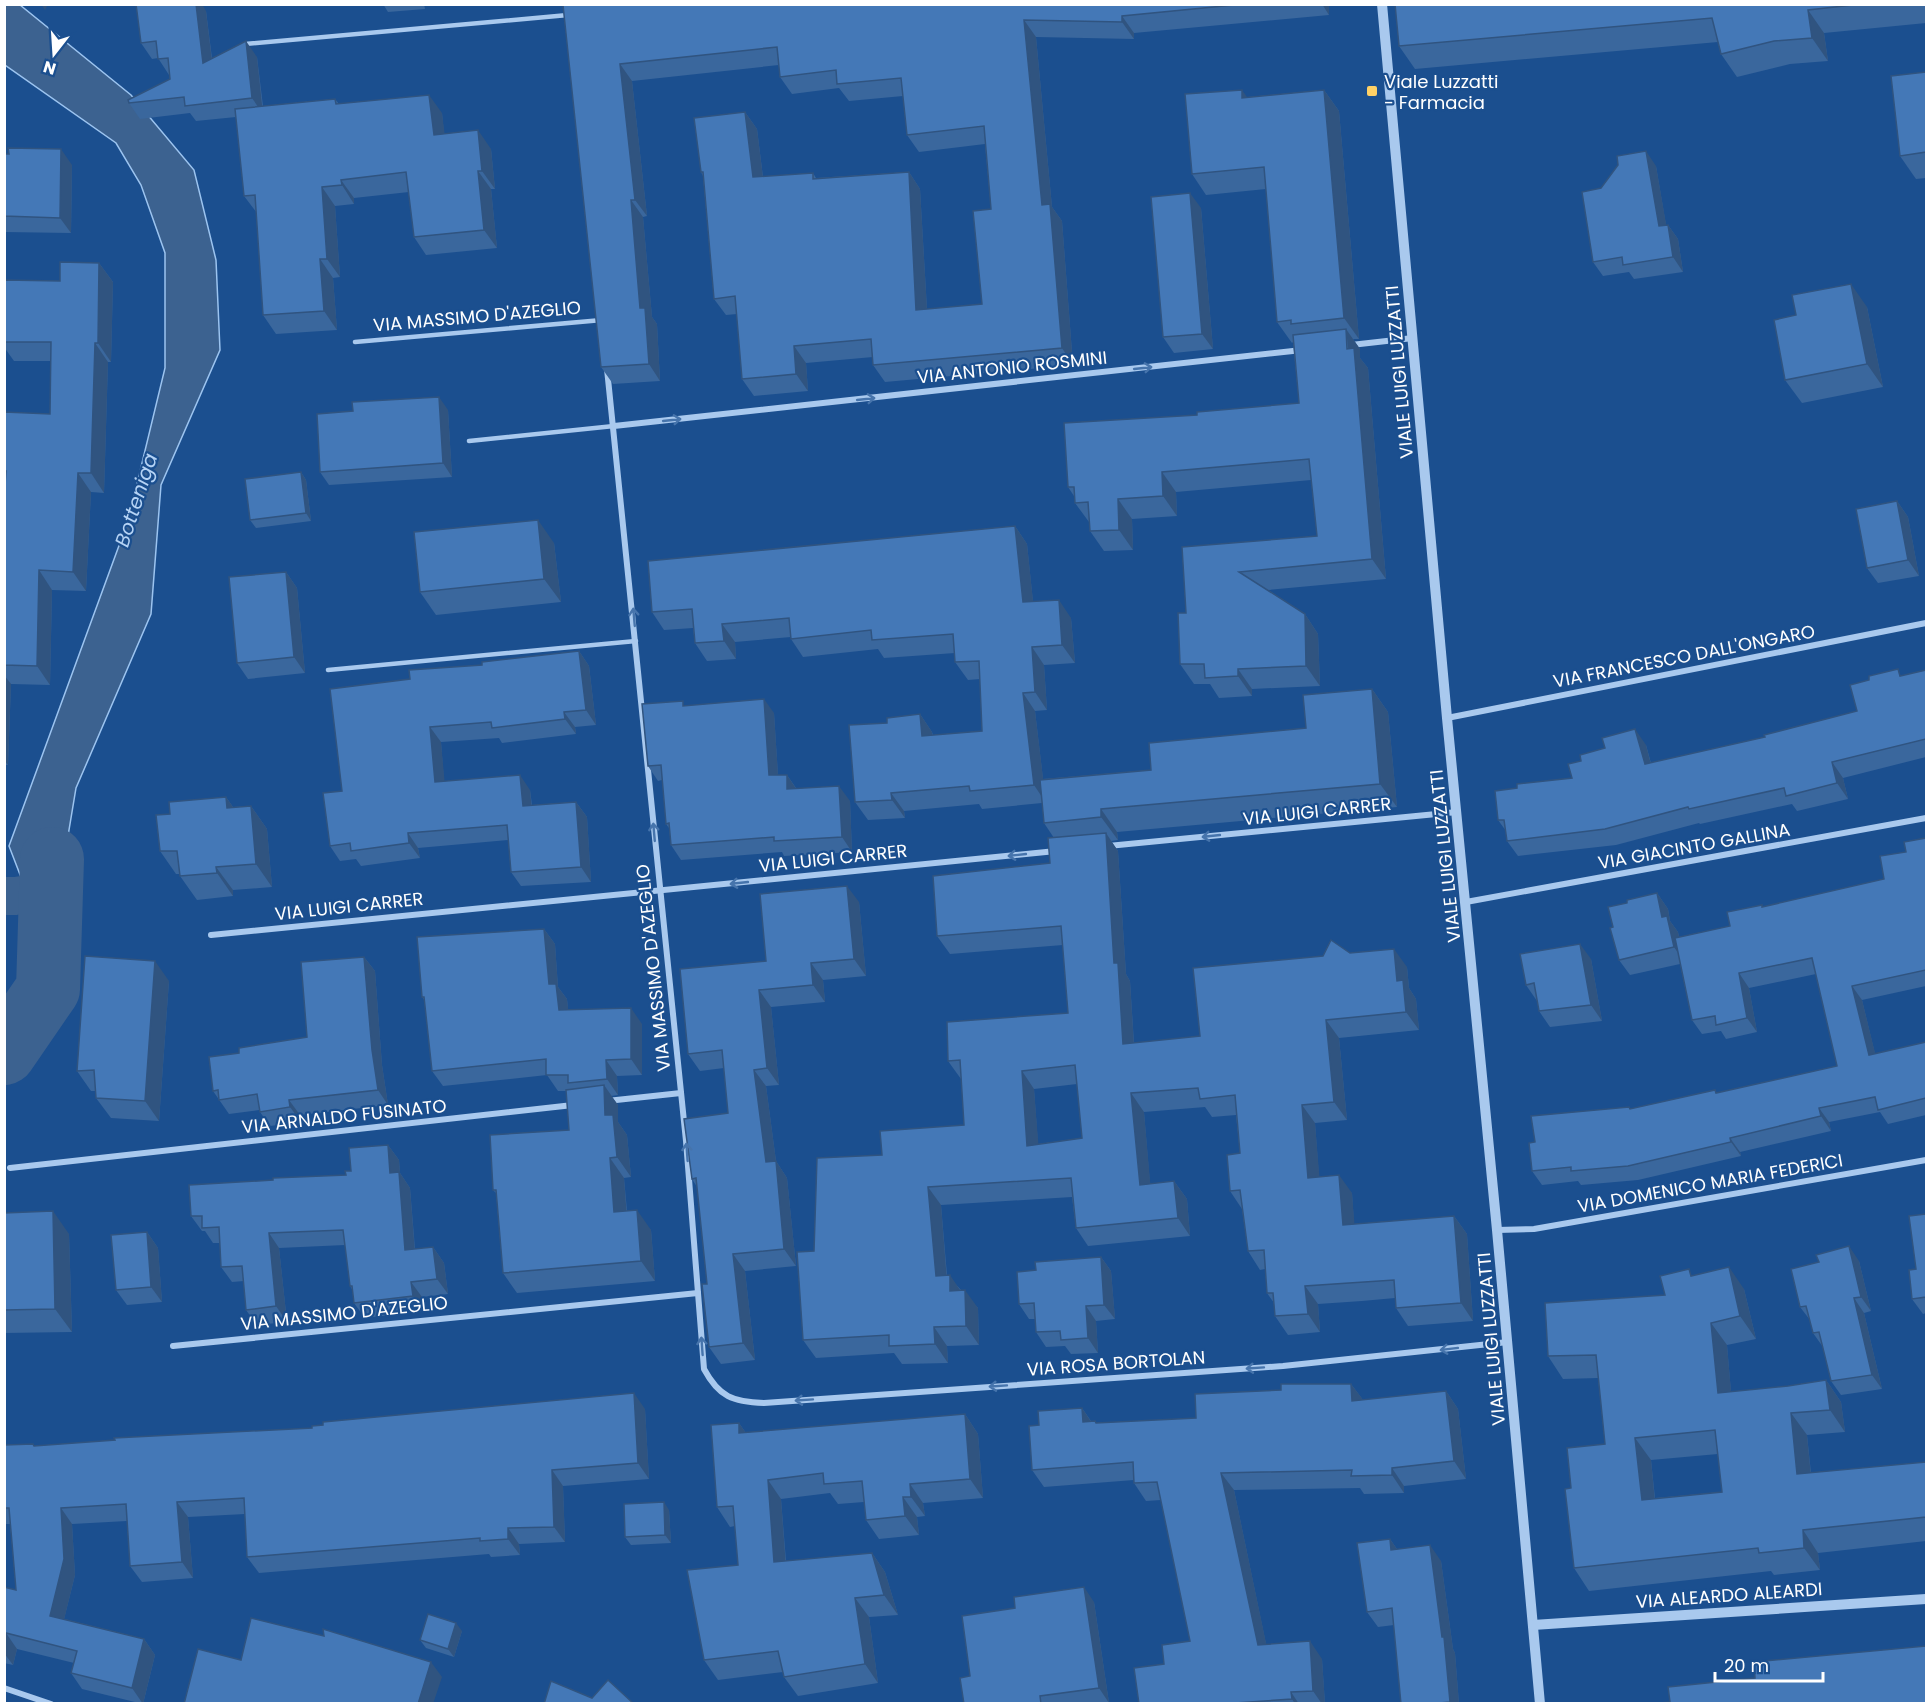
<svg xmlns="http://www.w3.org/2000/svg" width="1931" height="1708" viewBox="0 0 1931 1708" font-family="Poppins,sans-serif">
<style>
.water{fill:#3c6290;stroke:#9cc4f0;stroke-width:1.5}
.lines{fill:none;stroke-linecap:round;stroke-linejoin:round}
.canal{stroke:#3c6290;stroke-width:38}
.river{stroke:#3c6290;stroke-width:64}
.service{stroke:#a9c9ee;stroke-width:4.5}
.minor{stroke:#a9c9ee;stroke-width:6}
.tertiary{stroke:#a9c9ee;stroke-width:10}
.wall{fill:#3a679d;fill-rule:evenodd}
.shaded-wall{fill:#305480}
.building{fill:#4478b7;stroke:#305480;stroke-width:1.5;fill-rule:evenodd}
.oneway{stroke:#4674ac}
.poi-dot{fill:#ffd166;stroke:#1b4f8f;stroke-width:2}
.labels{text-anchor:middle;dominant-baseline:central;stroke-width:4.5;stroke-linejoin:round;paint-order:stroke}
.poi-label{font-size:18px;fill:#fff;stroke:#1b4f8f;text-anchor:start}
.street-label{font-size:18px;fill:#fff;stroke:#1b4f8f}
.water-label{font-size:20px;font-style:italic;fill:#b5d3f5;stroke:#1b4f8f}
</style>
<rect width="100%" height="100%" fill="#1b4f8f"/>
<polygon class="water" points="5,5 20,5 131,95 194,170 216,260 220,350 161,485 151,614 76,788 49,950 9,846 128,521 165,368 165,253 141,185 116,143 5,65"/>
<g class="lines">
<polyline class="canal" points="4,896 15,896 50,891"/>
<polyline class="river" points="4,1053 48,989 52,859"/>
<g class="service">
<polyline points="245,44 568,15"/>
<polyline points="355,342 602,320"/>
<polyline points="469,441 614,426"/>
<polyline points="328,670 636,641"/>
</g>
<g class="minor">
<polyline points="1351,345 1413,338"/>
<path d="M607,369L686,1141L704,1369C719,1397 733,1402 764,1403L1283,1366L1508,1342"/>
<polyline points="614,426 1302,350"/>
<polyline points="1447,718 1926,623"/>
<polyline points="1108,846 1457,812"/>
<polyline points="1466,902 1926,818"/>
<polyline points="211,935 1056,851"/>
<polyline points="607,1101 681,1093"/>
<polyline points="10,1168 573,1105"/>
<polyline points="1497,1230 1534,1229 1926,1160"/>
<polyline points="173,1346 698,1293"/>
<polyline points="4,1688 51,1704"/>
</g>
<g class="tertiary">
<polyline points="1382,4 1447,718 1497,1230 1540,1704"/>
<polyline points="1533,1625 1926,1599"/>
</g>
</g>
<g class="wall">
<polygon points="383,4 424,4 425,9 388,12"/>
<polygon points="1329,4 1329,15 1134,33 1134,39 1036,37 1052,207 1062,221 1073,365 885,382 873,365 873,357 806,363 808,391 754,396 742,379 737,314 726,315 714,299 703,176 701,172 745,112 757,129 763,177 813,173 816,178 909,172 920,189 927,309 982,304 991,209 985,144 919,152 907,135 903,96 849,101 839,88 792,94 780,77 779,65 632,81 647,216 643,217 652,317 657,324 660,381 613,384 601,367 563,5"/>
<polygon points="1395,4 1926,4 1926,23 1824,33 1828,61 1790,64 1737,77 1721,54 1718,42 1415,69 1399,46"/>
<polygon points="206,11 212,58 257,57 263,106 335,99 339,104 442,113 444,134 491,149 495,189 491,189 497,248 426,255 414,237 409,192 354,198 354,204 335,206 340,277 333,278 337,330 276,334 263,315 257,213 244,196 236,117 196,121 190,113 140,119 129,103 170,79 169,75 158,58 152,59 141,43"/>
<polygon points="1926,72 1926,178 1916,179 1900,156"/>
<polygon points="1324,90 1339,111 1359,339 1353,339 1360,349 1360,358 1368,368 1386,579 1268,590 1305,614 1318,634 1320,686 1252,689 1252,696 1219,698 1210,684 1194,684 1180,664 1186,613 1182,547 1317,536 1311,480 1176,492 1177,516 1132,519 1133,550 1104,551 1090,531 1089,522 1075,503 1074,496 1068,487 1197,415 1299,403 1293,342 1292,343 1277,322 1266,189 1206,195 1192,174 1248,97"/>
<polygon points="4,154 72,165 71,233 4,232"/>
<polygon points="1656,166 1666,225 1668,225 1678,239 1683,272 1634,279 1629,272 1603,276 1593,262 1601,188"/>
<polygon points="1201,208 1213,349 1174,353 1163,337"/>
<polygon points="99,263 113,282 111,362 108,362 104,493 91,492 86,591 52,590 50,685 11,684 8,765 4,765 4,412 50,414 51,361 14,361 4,347 4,280 60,281"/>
<polygon points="1867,307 1883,387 1802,403 1785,380"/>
<polygon points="448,410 452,477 329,485 320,472"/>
<polygon points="301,472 306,480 311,521 256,528 250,520"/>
<polygon points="1897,501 1908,517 1919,576 1878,583 1867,568"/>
<path d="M1015,526L1027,544L1033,602L1071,618L1075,663L1044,665L1047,710L1035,711L1043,779L1151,770L1306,728L1372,689L1388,712L1397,807L1117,832L1118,840L1111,841L1118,851L1126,974L1130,981L1134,1043L1200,1036L1350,953L1407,967L1409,988L1416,999L1419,1030L1339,1038L1347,1120L1315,1123L1319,1177L1352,1193L1354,1224L1454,1216L1467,1234L1473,1321L1408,1326L1396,1308L1395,1298L1362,1301L1318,1304L1320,1332L1288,1335L1275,1316L1274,1303L1267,1293L1265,1269L1260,1270L1248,1251L1242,1209L1230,1191L1240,1153L1236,1115L1212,1117L1205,1107L1144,1112L1150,1184L1174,1181L1187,1199L1190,1236L1088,1246L1076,1228L1072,1197L941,1205L947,1275L978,1308L979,1345L947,1346L948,1363L902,1364L894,1353L816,1358L803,1340L814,1251L882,1155L964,1125L961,1079L948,1061L1068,1013L1063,945L950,954L937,936L1050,863L1054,838L1044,823L1042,803L982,809L979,804L904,811L905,818L868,820L855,802L887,723L920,714L932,732L933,735L982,731L980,679L968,680L955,662V653L884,658L878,649L803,657L791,639V637L735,642L736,659L707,661L695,643L693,628L664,630L652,612ZM1077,1084L1082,1138L1038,1144L1034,1089Z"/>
<polygon points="554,543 561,602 436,615 420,592"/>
<polygon points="286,572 297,588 305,673 248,679 237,663"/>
<polygon points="579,651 589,666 596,725 575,727 576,734 502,743 499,738 441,742 444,782 530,790 532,805 576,802 587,817 591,882 521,886 511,872 508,840 418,848 420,858 361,866 356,859 340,861 330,846 342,791 482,665"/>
<polygon points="1926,670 1926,757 1843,778 1848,799 1797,811 1792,804 1700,824 1699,823 1616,845 1518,856 1507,841 1506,831 1498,820 1517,788 1572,778 1646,745 1651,763 1765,737 1857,711 1903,676"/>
<polygon points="686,705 774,713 778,775 787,775 796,788 850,801 852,852 784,856 782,852 681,860 671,845 669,828 666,824 662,780 658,781 648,766"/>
<polygon points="226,797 233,807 251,806 267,829 272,887 233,890 233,896 197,900 180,876 180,874 176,874 160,851 170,814"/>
<polygon points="1926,838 1926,986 1862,1000 1875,1054 1926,1042 1926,1115 1888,1124 1880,1112 1829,1122 1831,1131 1740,1152 1741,1156 1638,1180 1581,1185 1578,1181 1542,1185 1532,1171 1535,1142 1631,1109 1717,1093 1837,1066 1816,974 1749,988 1757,1032 1726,1039 1721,1031 1702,1034 1692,1020 1680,964 1630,975 1619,960 1613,927 1657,893 1668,909 1670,921 1678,932 1679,937 1730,926 1763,907 1884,879 1906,852"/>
<polygon points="859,902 866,976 823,980 825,1002 771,1007 779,1085 766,1086 776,1161 787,1178 796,1266 745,1271 755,1360 721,1364 709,1347 707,1284 697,1187 692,1179 728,1113 724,1068 700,1071 688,1054 766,961"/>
<polygon points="544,929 555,944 558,987 567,999 568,1009 642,1024 642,1075 617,1076 618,1095 611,1096 618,1105 618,1122 627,1135 631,1177 624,1178 627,1211 651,1230 655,1281 517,1293 503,1273 496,1193 493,1190 569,1130 566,1091 558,1091 547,1075 443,1086 432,1071 425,1001 422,997"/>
<polygon points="364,957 375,971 382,1065 388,1105 300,1115 301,1122 270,1126 260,1112 259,1110 229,1114 213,1091 239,1053 307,1037"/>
<polygon points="1591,959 1602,1021 1550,1027 1539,1011 1537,1001 1526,985"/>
<polygon points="169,981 159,1121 111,1118 96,1098 96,1091 91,1091 77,1071"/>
<polygon points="388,1145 399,1160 400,1173 410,1188 415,1249 433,1247 444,1263 448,1294 422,1297 424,1311 365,1318 354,1303 353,1291 350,1286 345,1245 279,1248 287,1322 257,1325 246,1310 244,1281 232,1282 221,1267 220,1243 213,1243 205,1231 202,1231 191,1216 346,1175 351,1171"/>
<polygon points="4,1213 69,1234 72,1332 4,1333"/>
<polygon points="1926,1214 1926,1313 1923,1314 1912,1299"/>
<polygon points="147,1232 158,1248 162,1302 127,1305 116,1290"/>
<polygon points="1101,1257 1111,1271 1115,1319 1096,1321 1098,1353 1071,1354 1065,1346 1046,1347 1036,1332 1035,1319 1029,1319 1019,1304 1036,1270"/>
<polygon points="1859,1261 1871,1311 1864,1313 1882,1389 1841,1395 1831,1381 1823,1347 1813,1333 1810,1320 1800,1307"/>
<path d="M1694,1275L1744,1289L1756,1339L1727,1345L1731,1392L1788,1386L1826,1380L1841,1402L1845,1432L1807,1435L1811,1473L1926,1462V1541L1818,1553L1820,1570L1774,1575L1771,1571L1589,1591L1574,1568L1571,1488L1605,1444L1598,1378L1563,1379L1548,1356L1665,1295ZM1718,1454L1722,1492L1655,1498L1651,1460Z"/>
<polygon points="1351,1384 1363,1400 1446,1391 1458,1409 1466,1479 1404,1486 1404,1493 1364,1494 1360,1488 1234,1490 1266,1644 1322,1659 1325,1704 1139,1704 1164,1664 1190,1641 1161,1500 1146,1501 1134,1483 1134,1480 1044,1487 1032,1470 1039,1425 1082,1408 1091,1421 1097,1423 1196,1418 1281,1390"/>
<polygon points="645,1409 649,1479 563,1486 565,1542 519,1544 520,1555 491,1557 489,1554 259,1573 247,1557 245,1514 188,1517 193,1578 142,1582 130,1566 127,1521 72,1524 75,1575 64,1619 144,1639 155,1655 143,1704 82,1689 71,1673 74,1663 17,1649 13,1665 4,1663 4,1587 16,1590 10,1524 4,1524 4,1445 35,1446 312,1428"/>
<polygon points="965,1414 978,1434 983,1498 923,1503 925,1516 917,1517 919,1535 879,1539 866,1520 864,1502 838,1504 830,1493 781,1499 786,1561 872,1553 885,1572 898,1615 869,1617 878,1683 798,1696 784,1677 783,1672 718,1680 704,1660 738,1565 735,1526 730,1527 717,1507 739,1423 746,1433"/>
<polygon points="669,1510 671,1543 631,1545 625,1537"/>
<polygon points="1390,1539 1397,1549 1441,1561 1453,1649 1455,1653 1459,1704 1401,1704 1394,1625 1378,1627 1367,1612"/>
<polygon points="1094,1602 1109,1703 964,1704 970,1676"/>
<polygon points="462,1631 454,1657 426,1648 420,1640"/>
</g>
<g class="shaded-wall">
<polygon points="41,4 48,4 45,10"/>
<polygon points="196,4 202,4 206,11 214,78 203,63"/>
<polygon points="1322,4 1329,4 1329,15"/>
<polygon points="1808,10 1824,33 1828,61 1812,38"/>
<polygon points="1122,16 1134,33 1134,39 1122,22"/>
<polygon points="1024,20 1036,37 1052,207 1062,221 1073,365 1062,348 1042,205"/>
<polygon points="246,41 257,57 263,114 252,98"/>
<polygon points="620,64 632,81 647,216 635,200"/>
<polygon points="1242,90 1257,111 1242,98"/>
<polygon points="1324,90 1339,111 1359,339 1344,318"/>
<polygon points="429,95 442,113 447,153 434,135"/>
<polygon points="745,112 757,129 765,194 753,177"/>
<polygon points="478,130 491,149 495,189 482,171"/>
<polygon points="61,149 72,165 71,233 60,218"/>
<polygon points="1646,151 1656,166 1669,241 1659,226"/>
<polygon points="478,171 491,189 497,248 484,230"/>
<polygon points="909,172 920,189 928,327 916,310"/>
<polygon points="341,180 354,198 354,204 342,185"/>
<polygon points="322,187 335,206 340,277 327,259"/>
<polygon points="1190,193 1201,208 1213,349 1202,334"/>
<polygon points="631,200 643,217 652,317 657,324 660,381 649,364 640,308"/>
<polygon points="1668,225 1678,239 1683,272 1673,257"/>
<polygon points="320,259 333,278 337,330 324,311"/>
<polygon points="99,263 113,282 111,362 98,343"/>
<polygon points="1851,284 1867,307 1883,387 1867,364"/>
<polygon points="1346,329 1360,349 1360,358 1368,368 1386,579 1372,559"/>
<polygon points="95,343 108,362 104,493 91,473"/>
<polygon points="794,346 806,363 808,391 796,374"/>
<polygon points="439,397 448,410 452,477 443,463"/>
<polygon points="301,472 306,480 311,521 306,513"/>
<polygon points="1162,472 1176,492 1177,516 1163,496"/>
<polygon points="78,473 91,492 86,591 73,572"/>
<polygon points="1118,499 1132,519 1133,550 1119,530"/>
<polygon points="1897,501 1908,517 1919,576 1908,560"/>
<polygon points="538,520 554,543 561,602 544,579"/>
<polygon points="1015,526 1027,544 1035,620 1023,602"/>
<polygon points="39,570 52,590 50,685 37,666"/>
<polygon points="286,572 297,588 305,673 294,657"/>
<polygon points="1059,600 1071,618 1075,663 1062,645"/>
<polygon points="1305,614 1318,634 1320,686 1306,666"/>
<polygon points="722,624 735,642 736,659 724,641"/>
<polygon points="1032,647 1044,665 1047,710 1035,692"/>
<polygon points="579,651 589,666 596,725 586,710"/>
<polygon points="1238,669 1252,689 1252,696 1238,676"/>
<polygon points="4,675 11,684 8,765 4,760"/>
<polygon points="1372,689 1388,712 1397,807 1380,784"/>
<polygon points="1023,693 1035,711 1046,803 1034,785"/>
<polygon points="764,699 774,713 779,790 769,775"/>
<polygon points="564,712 575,727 576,734 565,719"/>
<polygon points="920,714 932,732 934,754 922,736"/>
<polygon points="430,727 441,742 446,797 435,782"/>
<polygon points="1635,729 1646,745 1655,780 1645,764"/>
<polygon points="1832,762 1843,778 1848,799 1837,783"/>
<polygon points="520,775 530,790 533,821 523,806"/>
<polygon points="787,775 797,790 787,789"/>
<polygon points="839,786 850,801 852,852 842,837"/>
<polygon points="891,793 904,811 905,818 892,800"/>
<polygon points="226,797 242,820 227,808"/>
<polygon points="576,802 587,817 591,882 581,867"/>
<polygon points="251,806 267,829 272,887 256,864"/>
<polygon points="1101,809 1117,832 1118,840 1101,817"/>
<polygon points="408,833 418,848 420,858 409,843"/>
<polygon points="1106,833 1118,851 1126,974 1130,981 1135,1062 1123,1044 1114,963"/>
<polygon points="216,867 233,890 233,896 217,873"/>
<polygon points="847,886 859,902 866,976 854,959"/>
<polygon points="1657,893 1668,909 1670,921 1678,932 1685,963 1674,947 1662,917"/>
<polygon points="544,929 555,944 558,987 567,999 570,1025 559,1010 549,984"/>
<polygon points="1580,944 1591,959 1602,1021 1591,1005"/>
<polygon points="1394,949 1407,967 1409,988 1416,999 1419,1030 1406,1012 1397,981"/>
<polygon points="364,957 375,971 382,1065 388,1105 378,1090 372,1050"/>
<polygon points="155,961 169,981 159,1121 145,1101"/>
<polygon points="811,963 823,980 825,1002 813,985"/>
<polygon points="1739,973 1749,988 1757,1032 1747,1018"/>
<polygon points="1852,986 1862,1000 1879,1069 1869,1055"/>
<polygon points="759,990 771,1007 779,1085 767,1068"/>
<polygon points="631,1008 642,1024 642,1075 631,1059"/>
<polygon points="1326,1020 1339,1038 1347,1120 1334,1102"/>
<polygon points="606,1060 617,1076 618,1095 607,1079"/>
<polygon points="754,1070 766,1086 776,1161 787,1178 796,1266 784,1249 766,1162"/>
<polygon points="1022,1071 1034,1089 1040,1164 1027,1146"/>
<polygon points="604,1085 618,1105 618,1122 627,1135 631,1177 617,1157 605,1115"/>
<polygon points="1131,1093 1144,1112 1152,1203 1140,1185"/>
<polygon points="289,1100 300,1115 301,1122 290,1107"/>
<polygon points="1302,1105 1315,1123 1321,1196 1308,1178"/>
<polygon points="1819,1108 1829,1122 1831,1131 1821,1116"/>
<polygon points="1730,1138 1740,1152 1741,1156 1731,1142"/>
<polygon points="388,1145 399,1160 400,1173 410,1188 416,1266 405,1250 390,1173"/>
<polygon points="610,1158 624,1178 628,1232 614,1212"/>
<polygon points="1339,1175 1352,1193 1356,1243 1343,1225"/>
<polygon points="1174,1181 1187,1199 1190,1236 1178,1218"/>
<polygon points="928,1187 941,1205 948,1294 936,1276"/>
<polygon points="637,1210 651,1230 655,1281 641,1261"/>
<polygon points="53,1211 69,1234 72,1332 55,1309"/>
<polygon points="1454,1216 1467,1234 1473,1321 1461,1303"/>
<polygon points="147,1232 158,1248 162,1302 151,1287"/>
<polygon points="269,1233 279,1248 287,1322 276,1306"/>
<polygon points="1849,1246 1859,1261 1871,1311 1861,1297"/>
<polygon points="433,1247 444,1263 448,1294 437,1279"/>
<polygon points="733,1254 745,1271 755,1360 743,1343"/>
<polygon points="1101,1257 1111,1271 1115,1319 1104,1305"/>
<polygon points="1729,1267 1744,1289 1756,1339 1740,1316"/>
<polygon points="950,1275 962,1293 950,1291"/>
<polygon points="411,1282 422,1297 424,1311 413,1296"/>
<polygon points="1305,1286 1318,1304 1320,1332 1308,1314"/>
<polygon points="965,1290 978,1308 979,1345 966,1326"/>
<polygon points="1854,1298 1864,1313 1882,1389 1872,1375"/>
<polygon points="1086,1306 1096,1321 1098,1353 1088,1338"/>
<polygon points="1711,1323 1727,1345 1733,1415 1718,1393"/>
<polygon points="934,1327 947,1346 948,1363 935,1344"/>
<polygon points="1826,1380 1841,1402 1845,1432 1830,1410"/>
<polygon points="1351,1384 1364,1401 1352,1401"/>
<polygon points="1446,1391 1458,1409 1466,1479 1454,1461"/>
<polygon points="634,1393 645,1409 649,1479 638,1463"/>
<polygon points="1082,1408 1094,1426 1083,1422"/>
<polygon points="1791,1413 1807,1435 1813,1497 1797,1474"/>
<polygon points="965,1414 978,1434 983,1498 970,1479"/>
<polygon points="739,1423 752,1442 739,1433"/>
<polygon points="1635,1438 1651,1460 1657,1522 1642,1500"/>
<polygon points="1392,1468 1404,1486 1404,1493 1392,1475"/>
<polygon points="552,1470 563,1486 565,1542 554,1527"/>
<polygon points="1221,1473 1234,1490 1270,1662 1258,1645"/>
<polygon points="768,1480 781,1499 787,1581 774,1562"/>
<polygon points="910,1484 923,1503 925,1516 911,1497"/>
<polygon points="903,1497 917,1517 919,1535 905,1516"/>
<polygon points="177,1502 188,1517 193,1578 182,1562"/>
<polygon points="664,1502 669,1510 671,1543 665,1535"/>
<polygon points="61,1508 72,1524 75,1575 61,1632 50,1616"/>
<polygon points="508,1528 519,1544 520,1555 508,1539"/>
<polygon points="1803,1530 1818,1553 1820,1570 1804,1548"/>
<polygon points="1390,1539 1401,1555 1391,1550"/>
<polygon points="1430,1545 1441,1561 1453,1649 1455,1653 1459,1704 1451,1704 1450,1702"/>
<polygon points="872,1553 885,1572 898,1615 884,1595"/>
<polygon points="1084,1587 1094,1602 1109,1703 1099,1688"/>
<polygon points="855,1598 869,1617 878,1683 865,1664"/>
<polygon points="456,1623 462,1631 454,1657 448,1649"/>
<polygon points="6,1633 17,1649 13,1665 4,1653 4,1641"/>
<polygon points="144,1639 155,1655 143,1704 132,1688"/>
<polygon points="1310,1641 1322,1659 1325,1704 1322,1704 1313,1691"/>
<polygon points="431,1662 442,1677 433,1704 418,1704"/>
<polygon points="1291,1692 1299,1704 1295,1704 1292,1699"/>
</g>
<g class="building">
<polygon points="136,4 196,4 203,63 246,41 252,98 185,106 184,97 129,103 128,100 170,79 168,58 158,59 156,41 141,43"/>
<polygon points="1244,4 1122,16 1122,22 1024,20 1042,205 1050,204 1062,348 873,365 871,339 794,346 796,374 742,379 735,296 714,299 703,172 701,172 694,118 745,112 753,177 813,173 813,179 909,172 916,310 982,304 973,211 991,209 984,126 907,135 901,78 837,84 836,70 780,77 777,47 620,64 635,200 631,200 640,308 645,308 649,364 601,367 563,5"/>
<polygon points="1395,4 1862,4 1808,10 1812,38 1774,41 1721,54 1712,18 1399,46"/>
<polygon points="1926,72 1926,152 1900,156 1891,76"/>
<polygon points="1242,90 1242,98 1324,90 1344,318 1291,324 1291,320 1277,322 1264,167 1192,174 1185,94"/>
<polygon points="429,95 434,135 478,130 482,171 478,171 484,230 414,237 406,172 341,180 342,185 322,187 327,259 320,259 324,311 263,315 255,195 244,196 235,109 335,99 336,104"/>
<polygon points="8,148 61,149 60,218 4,216 4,154 9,154"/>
<polygon points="1646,151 1659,226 1668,225 1673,257 1623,265 1622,257 1593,262 1582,192 1601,188 1618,165 1617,156"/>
<polygon points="1190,193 1202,334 1163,337 1151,197"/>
<polygon points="60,262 99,263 98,343 95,343 91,473 78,473 73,572 39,570 37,666 4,665 4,499 6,471 4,471 4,412 50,414 51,342 4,342 4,280 60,281"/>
<polygon points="1851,284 1867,364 1785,380 1774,320 1796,315 1792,295"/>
<polygon points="1346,329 1347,349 1354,348 1372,559 1239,572 1305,614 1306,666 1238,669 1238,676 1205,678 1204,664 1180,664 1178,613 1186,613 1182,547 1317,536 1309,459 1162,472 1163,496 1118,499 1119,530 1090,531 1088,502 1075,503 1074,487 1068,487 1064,423 1197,415 1197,412 1299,403 1293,335"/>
<polygon points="439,397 443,463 320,472 317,414 353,411 352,402"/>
<polygon points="301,472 306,513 250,520 245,479"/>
<polygon points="1897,501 1908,560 1867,568 1856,509"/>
<polygon points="538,520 544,579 420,592 414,532"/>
<polygon points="1015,526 1023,602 1059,600 1062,645 1032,647 1035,692 1023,693 1034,785 970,791 969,786 891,793 892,800 855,802 849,725 887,723 887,718 920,714 922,736 982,731 979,661 955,662 953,634 872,640 871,630 791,639 789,618 722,624 724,641 695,643 692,609 652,612 648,561"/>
<polygon points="286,572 294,657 237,663 229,577"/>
<polygon points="579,651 586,710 564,712 565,719 492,728 491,722 430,727 435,782 520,775 523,806 576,802 581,867 511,872 507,825 408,833 409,843 351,851 350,843 330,846 323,793 342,791 330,689 410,679 409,670 482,665 482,662"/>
<polygon points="1898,669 1900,676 1926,670 1926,739 1832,762 1837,783 1786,796 1784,788 1689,809 1688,807 1605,829 1507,841 1504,820 1498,820 1495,791 1517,788 1517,784 1572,778 1568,764 1581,761 1580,755 1605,748 1602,738 1635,729 1645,764 1765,737 1764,735 1857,711 1850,685 1869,680 1869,676"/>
<polygon points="1372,689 1380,784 1101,809 1101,817 1044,823 1040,780 1151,770 1149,743 1306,728 1303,695"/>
<polygon points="764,699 769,775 787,775 787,789 839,786 842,837 774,841 774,837 671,845 669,823 666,824 661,765 648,766 642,704 683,701 683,706"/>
<polygon points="226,797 227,808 251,806 256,864 216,867 217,873 180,876 177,851 160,851 156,815 170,814 169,802"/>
<path d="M1106,833L1114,963H1118L1123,1044L1200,1036L1193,968L1323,956L1331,940L1350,953L1394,949L1397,981L1403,980L1406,1012L1326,1020L1334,1102L1302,1105L1308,1178L1339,1175L1343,1225L1454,1216L1461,1303L1396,1308L1394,1280L1349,1283L1305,1286L1308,1314L1275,1316L1273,1293H1267L1264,1250L1248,1251L1240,1190L1230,1191L1227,1155L1240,1153L1235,1095L1200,1099L1198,1088L1131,1093L1140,1185L1174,1181L1178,1218L1076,1228L1071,1178L928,1187L936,1276L950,1275V1291L965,1290L966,1326L934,1327L935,1344L889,1346V1335L803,1340L797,1252L814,1251L817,1158L882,1155L880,1131L964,1125L960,1060L948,1061L947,1022L1068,1013L1061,926L937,936L933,876L1050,863L1048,838ZM1075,1065L1082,1138L1027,1146L1022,1071Z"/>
<polygon points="1926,838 1926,970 1852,986 1869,1055 1926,1042 1926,1098 1878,1110 1875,1097 1819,1108 1821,1116 1730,1138 1731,1142 1628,1166 1571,1171 1571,1167 1532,1171 1529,1143 1535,1142 1531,1116 1629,1107 1630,1109 1715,1090 1716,1093 1837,1066 1812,958 1739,973 1747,1018 1716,1025 1715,1016 1692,1020 1675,938 1730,926 1727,912 1762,905 1762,907 1884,879 1880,856 1906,852 1904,842"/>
<polygon points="847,886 854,959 811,963 813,985 759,990 767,1068 754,1070 766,1162 776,1161 784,1249 733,1254 743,1343 709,1347 702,1284 707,1284 696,1178 692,1179 684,1119 728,1113 722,1050 688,1054 680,969 766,961 760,894"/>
<polygon points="1657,893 1662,917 1667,916 1674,947 1619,960 1610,928 1613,927 1608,907 1627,903 1627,900"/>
<polygon points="544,929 549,984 556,984 559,1010 631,1008 631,1059 606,1060 607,1079 568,1083 568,1075 546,1075 546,1059 432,1071 424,997 422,997 417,937"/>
<polygon points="1580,944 1591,1005 1539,1011 1534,983 1526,985 1520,954"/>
<polygon points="85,956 155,961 145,1101 96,1098 94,1070 77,1071"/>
<polygon points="364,957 372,1050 378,1090 289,1100 290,1107 260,1112 257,1094 219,1100 218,1090 213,1091 209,1057 239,1053 239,1048 307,1037 301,962"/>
<polygon points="604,1085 605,1115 613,1115 617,1157 610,1158 614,1212 637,1210 641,1261 503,1273 496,1190 493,1190 490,1135 569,1130 566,1090"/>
<polygon points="388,1145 390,1173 399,1172 405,1250 433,1247 437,1279 411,1282 413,1296 354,1303 352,1286 350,1286 343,1230 269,1233 276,1306 246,1310 242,1266 221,1267 219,1227 202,1228 202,1216 191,1216 189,1185 273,1180 273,1178 346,1175 345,1171 351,1171 349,1148"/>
<polygon points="53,1211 55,1309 4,1310 4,1213"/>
<polygon points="1926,1214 1926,1297 1912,1299 1909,1270 1916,1269 1909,1216"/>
<polygon points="147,1232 151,1287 116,1290 111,1235"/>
<polygon points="1849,1246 1861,1297 1854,1298 1872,1375 1831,1381 1819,1332 1813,1333 1806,1306 1800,1307 1791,1269 1819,1262 1816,1255"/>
<polygon points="1101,1257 1104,1305 1086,1306 1088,1338 1061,1340 1060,1331 1036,1332 1034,1303 1019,1304 1017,1272 1036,1270 1035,1262"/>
<path d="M1729,1267L1740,1316L1711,1323L1718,1393L1788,1386L1826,1380L1830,1410L1791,1413L1797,1474L1926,1462V1517L1803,1530L1804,1548L1759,1553L1758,1548L1574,1568L1565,1489L1571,1488L1567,1448L1605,1444L1596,1355L1548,1356L1545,1303L1665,1295L1660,1276L1689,1269L1691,1276ZM1715,1430L1722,1492L1642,1500L1635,1438Z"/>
<polygon points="1281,1384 1351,1384 1352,1401 1446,1391 1454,1461 1392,1468 1392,1475 1351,1476 1352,1470 1221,1473 1258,1645 1310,1641 1313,1691 1291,1692 1292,1699 1220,1704 1139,1704 1134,1668 1164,1664 1162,1645 1190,1641 1157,1482 1134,1483 1133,1462 1032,1470 1029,1426 1039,1425 1038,1411 1082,1408 1083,1422 1095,1421 1096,1423 1196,1418 1195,1394 1281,1390"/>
<polygon points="634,1393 638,1463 552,1470 554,1527 508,1528 508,1539 480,1541 480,1538 247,1557 244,1498 177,1502 182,1562 130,1566 126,1504 61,1508 64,1559 50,1616 144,1639 132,1688 71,1673 77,1651 6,1633 4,1641 4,1587 16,1590 9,1508 4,1508 4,1445 33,1444 34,1446 115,1440 114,1438 312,1428 312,1426 323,1425 323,1422"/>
<polygon points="965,1414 970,1479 910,1484 911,1497 903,1497 905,1516 866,1520 862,1481 824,1484 823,1473 768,1480 774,1562 872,1553 884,1595 855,1598 865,1664 784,1677 778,1651 704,1660 687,1570 738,1565 733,1506 717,1507 711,1425 739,1423 739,1433"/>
<polygon points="664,1502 665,1535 625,1537 624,1504"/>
<polygon points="1390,1539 1391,1550 1430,1545 1442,1637 1444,1637 1450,1702 1429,1704 1401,1704 1392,1608 1367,1612 1357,1543"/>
<polygon points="1084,1587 1099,1688 1040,1696 1041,1704 964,1704 960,1678 970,1676 962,1616 1015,1608 1014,1597"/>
<polygon points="428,1614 456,1623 448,1649 420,1640"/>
<polygon points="251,1618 324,1636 323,1629 431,1662 418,1704 184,1704 198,1649 241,1660"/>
<polygon points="1926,1646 1926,1704 1650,1704 1670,1702 1668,1687 1755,1678 1754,1662"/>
<polygon points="608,1680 634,1704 544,1704 551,1681 592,1698"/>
</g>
<defs><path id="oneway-shaft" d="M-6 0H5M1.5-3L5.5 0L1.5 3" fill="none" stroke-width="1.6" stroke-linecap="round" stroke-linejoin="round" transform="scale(1.5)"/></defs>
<g class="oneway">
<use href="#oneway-shaft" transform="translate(1143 368) rotate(-6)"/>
<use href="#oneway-shaft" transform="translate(866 399) rotate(-6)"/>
<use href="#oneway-shaft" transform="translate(672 420) rotate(-6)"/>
<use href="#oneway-shaft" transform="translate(634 617) rotate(-95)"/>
<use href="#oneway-shaft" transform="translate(654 832) rotate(-95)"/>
<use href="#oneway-shaft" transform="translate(1211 836) rotate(174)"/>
<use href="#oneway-shaft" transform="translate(1017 855) rotate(174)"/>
<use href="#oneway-shaft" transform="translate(739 883) rotate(174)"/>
<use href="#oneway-shaft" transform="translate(687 1152) rotate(-94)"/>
<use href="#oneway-shaft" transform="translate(702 1346) rotate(-94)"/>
<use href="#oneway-shaft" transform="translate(1449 1349) rotate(173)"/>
<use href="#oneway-shaft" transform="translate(1255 1368) rotate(176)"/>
<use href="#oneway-shaft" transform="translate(998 1386) rotate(176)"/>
<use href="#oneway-shaft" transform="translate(804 1400) rotate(176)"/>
</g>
<rect class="poi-dot" x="1366" y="85" width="12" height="12" rx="3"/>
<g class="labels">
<g class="poi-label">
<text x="1384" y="81">Viale Luzzatti<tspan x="1384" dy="21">- Farmacia</tspan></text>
</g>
<g class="street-label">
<text transform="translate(477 316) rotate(-5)">VIA MASSIMO D'AZEGLIO</text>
<text transform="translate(1012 367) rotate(-6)">VIA ANTONIO ROSMINI</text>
<text transform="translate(1399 372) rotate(-95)">VIALE LUIGI LUZZATTI</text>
<text transform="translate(1684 656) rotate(-11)">VIA FRANCESCO DALL'ONGARO</text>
<text transform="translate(1317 811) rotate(-6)">VIA LUIGI CARRER</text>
<text transform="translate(1694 846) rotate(-10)">VIA GIACINTO GALLINA</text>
<text transform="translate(1445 856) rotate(-96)">VIALE LUIGI LUZZATTI</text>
<text transform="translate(833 858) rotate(-6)">VIA LUIGI CARRER</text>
<text transform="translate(349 906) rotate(-6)">VIA LUIGI CARRER</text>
<text transform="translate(653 968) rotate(-96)">VIA MASSIMO D'AZEGLIO</text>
<text transform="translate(344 1116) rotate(-6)">VIA ARNALDO FUSINATO</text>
<text transform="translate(1710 1183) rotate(-10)">VIA DOMENICO MARIA FEDERICI</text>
<text transform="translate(344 1313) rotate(-6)">VIA MASSIMO D'AZEGLIO</text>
<text transform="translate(1491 1339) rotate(-95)">VIALE LUIGI LUZZATTI</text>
<text transform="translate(1116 1363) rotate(-4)">VIA ROSA BORTOLAN</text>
<text transform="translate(1729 1595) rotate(-4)">VIA ALEARDO ALEARDI</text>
</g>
<g class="water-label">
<text transform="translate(136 500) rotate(-72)">Botteniga</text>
</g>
</g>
<rect width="1931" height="1708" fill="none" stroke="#ffffff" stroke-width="12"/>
<g transform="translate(54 54) rotate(197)" stroke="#1b4f8f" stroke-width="4.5" paint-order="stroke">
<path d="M0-4.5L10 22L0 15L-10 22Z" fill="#ffffff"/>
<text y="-9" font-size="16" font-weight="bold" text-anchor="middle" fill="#ffffff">N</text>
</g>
<path d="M1715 1672v9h108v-9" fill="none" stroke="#ffffff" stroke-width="3"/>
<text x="1724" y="1672" font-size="18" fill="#ffffff" stroke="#1b4f8f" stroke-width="4.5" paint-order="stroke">20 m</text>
</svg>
